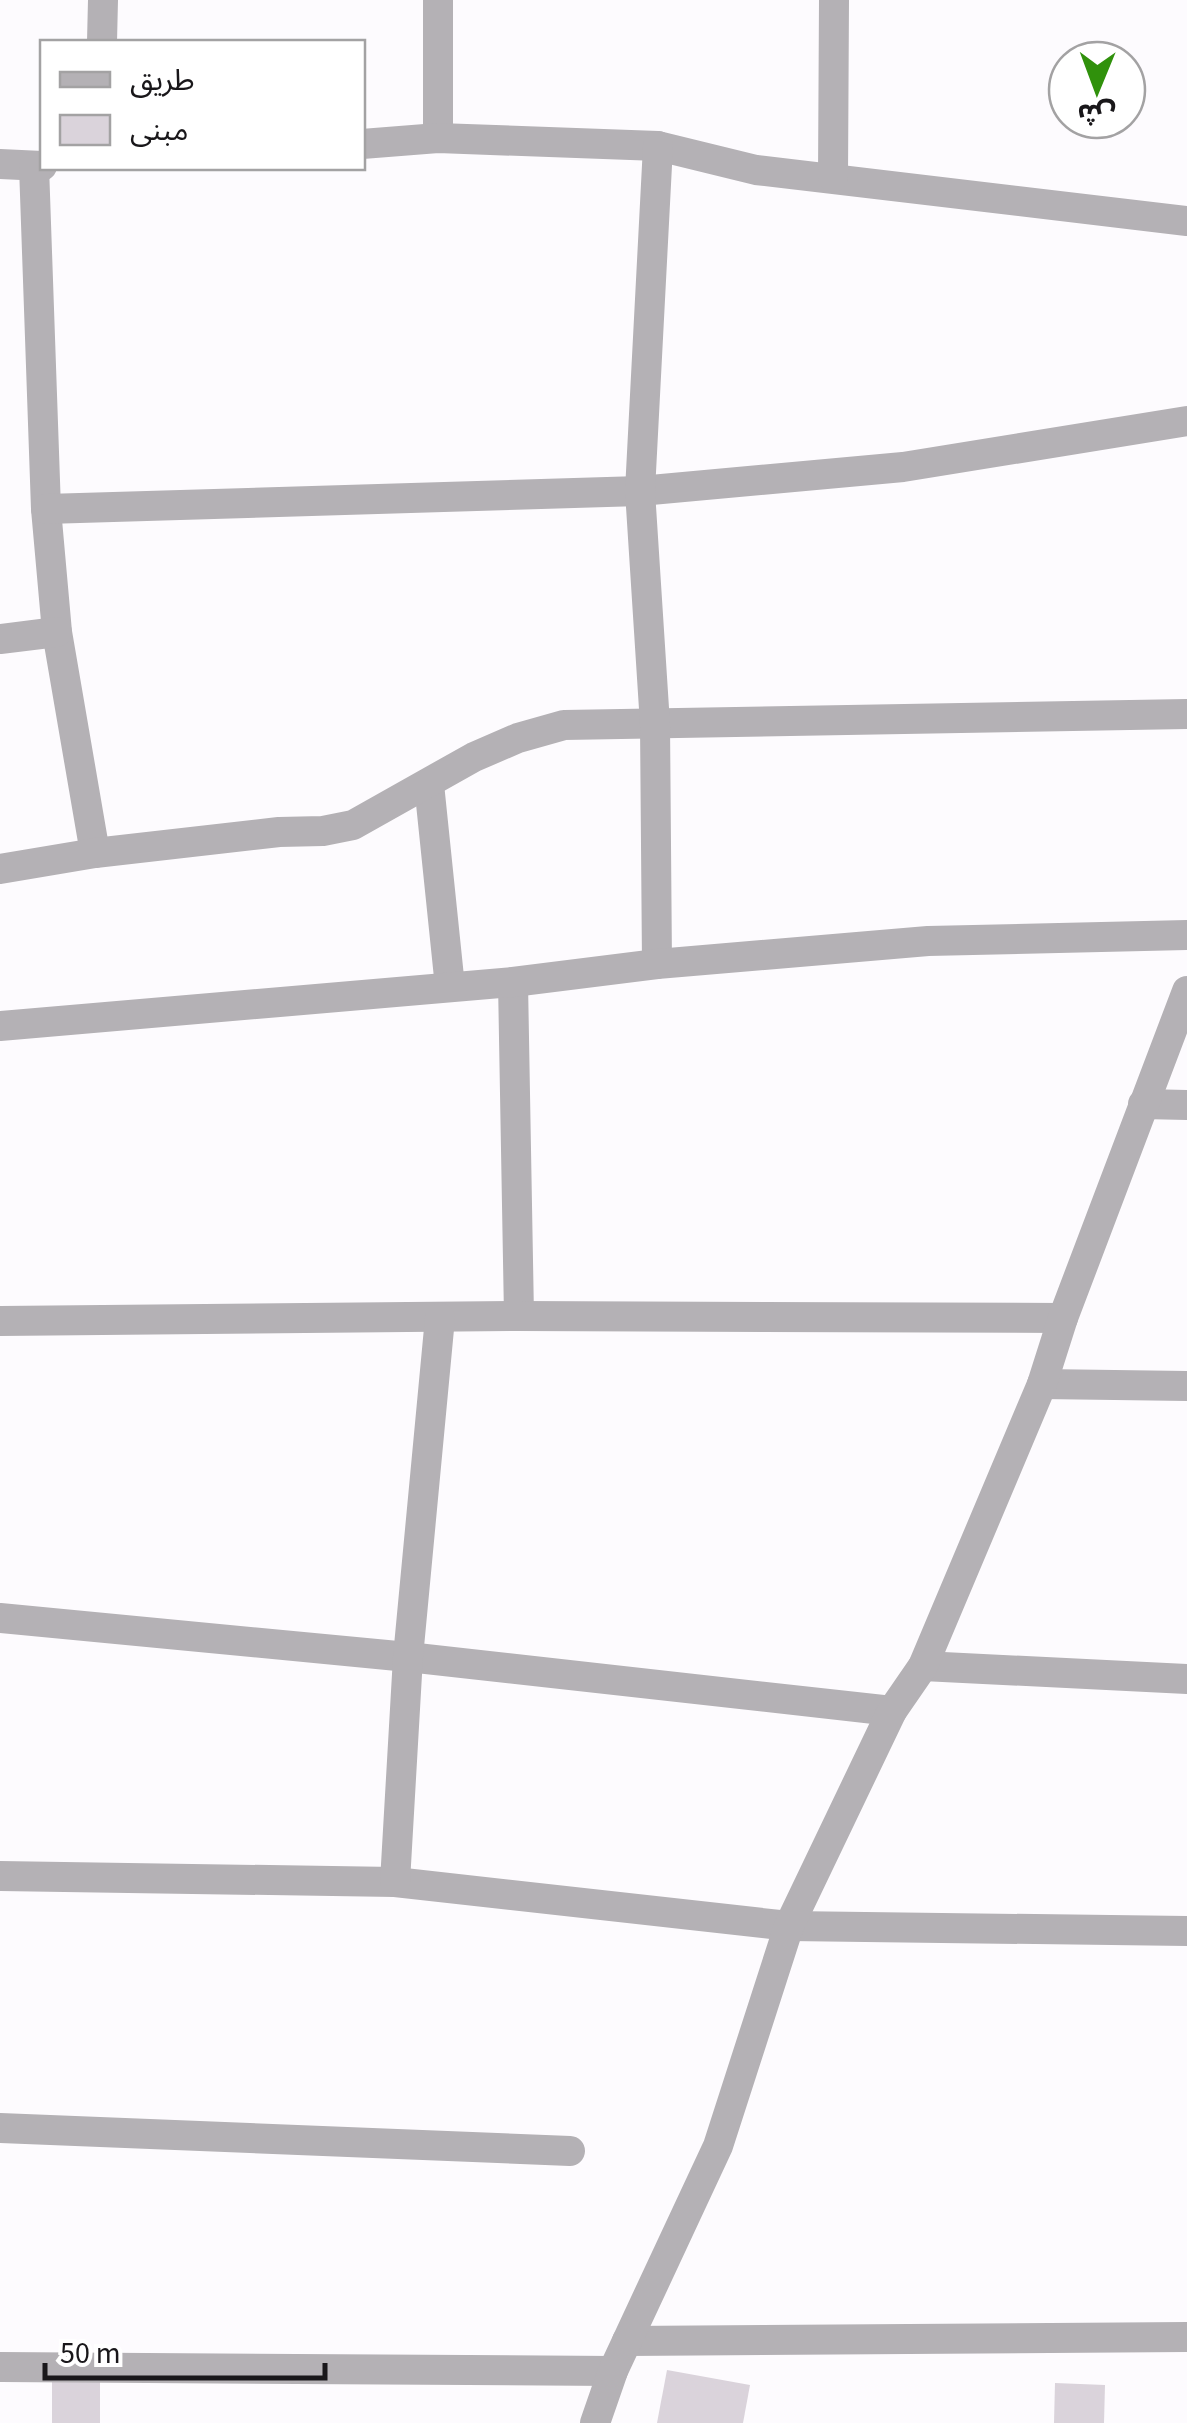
<svg xmlns="http://www.w3.org/2000/svg" width="1187" height="2423" viewBox="0 0 1187 2423" font-family="'Source Sans 3','Noto Sans Arabic',sans-serif">
<style>
.building{fill:#dad3db}
.lines{fill:none;stroke-linecap:round;stroke-linejoin:round}
.minor{stroke:#b4b1b5;stroke-width:30}
</style>
<rect width="100%" height="100%" fill="#fdfbfe"/>
<g class="building">
<polygon points="667,2370 750,2385 743,2423 657,2423"/>
<rect x="52" y="2381" width="48" height="42"/>
<polygon points="1055,2383 1105,2385 1104,2423 1054,2423"/>
</g>
<g class="lines">
<g class="minor">
<polyline points="438,0 438,138"/>
<polyline points="102,42 103,0"/>
<polyline points="362,144 438,138 658,146 756,170 1187,221"/>
<polyline points="0,164 42,166"/>
<polyline points="34,166 46,509 57,632 95,853"/>
<polyline points="833,177 834,0"/>
<polyline points="46,509 640,491 903,467 1187,421"/>
<polyline points="0,639 57,632"/>
<polyline points="429,784 450,987"/>
<polyline points="0,869 95,853 279,832 323,831 353,825 474,757 518,738 564,725 1187,714"/>
<polyline points="657,964 655,724 640,491 658,146"/>
<polyline points="513,982 519,1316"/>
<polyline points="0,1026 513,982 657,964 928,941 1187,935"/>
<polyline points="1143,1104 1187,1105"/>
<polyline points="0,1321 519,1316 1063,1318"/>
<polyline points="1042,1384 1187,1386"/>
<polyline points="0,1618 408,1657 892,1711"/>
<polyline points="923,1666 1187,1679"/>
<polyline points="0,1876 395,1882 789,1926 1187,1931"/>
<polyline points="395,1882 408,1657 440,1318"/>
<polyline points="0,2128 570,2151"/>
<polyline points="627,2341 1187,2337"/>
<polyline points="0,2367 613,2371"/>
<polyline points="595,2423 613,2371 718,2146 789,1926 892,1711 923,1666 1042,1384 1063,1318 1187,991"/>
</g>
</g>
<rect x="40" y="40" width="325" height="130" fill="#ffffff" stroke="#a3a2a3" stroke-width="2.5"/>
<rect x="60" y="72" width="50" height="15" fill="#b4b1b5" stroke="#a3a2a3" stroke-width="2.5"/>
<text x="130" y="90" font-size="30" fill="#19171a">طريق</text>
<rect x="60" y="115" width="50" height="30" fill="#dad3db" stroke="#a3a2a3" stroke-width="2.5"/>
<text x="130" y="140" font-size="30" fill="#19171a">مبنى</text>
<g transform="translate(1097 90) rotate(181)"><circle r="48" fill="#ffffff" stroke="#a3a2a3" stroke-width="2.5"/>
<path d="M0-8L18 38L0 25L-18 38Z" fill="#30910c"/>
<text y="-15" font-size="28" font-weight="bold" text-anchor="middle" fill="#19171a">ش</text>
</g>
<path d="M45 2363v15h280v-15" fill="none" stroke="#19171a" stroke-width="5"/>
<text x="60" y="2363" font-size="30" fill="#19171a" stroke="#ffffff" stroke-width="8" paint-order="stroke">50 m</text>
</svg>
